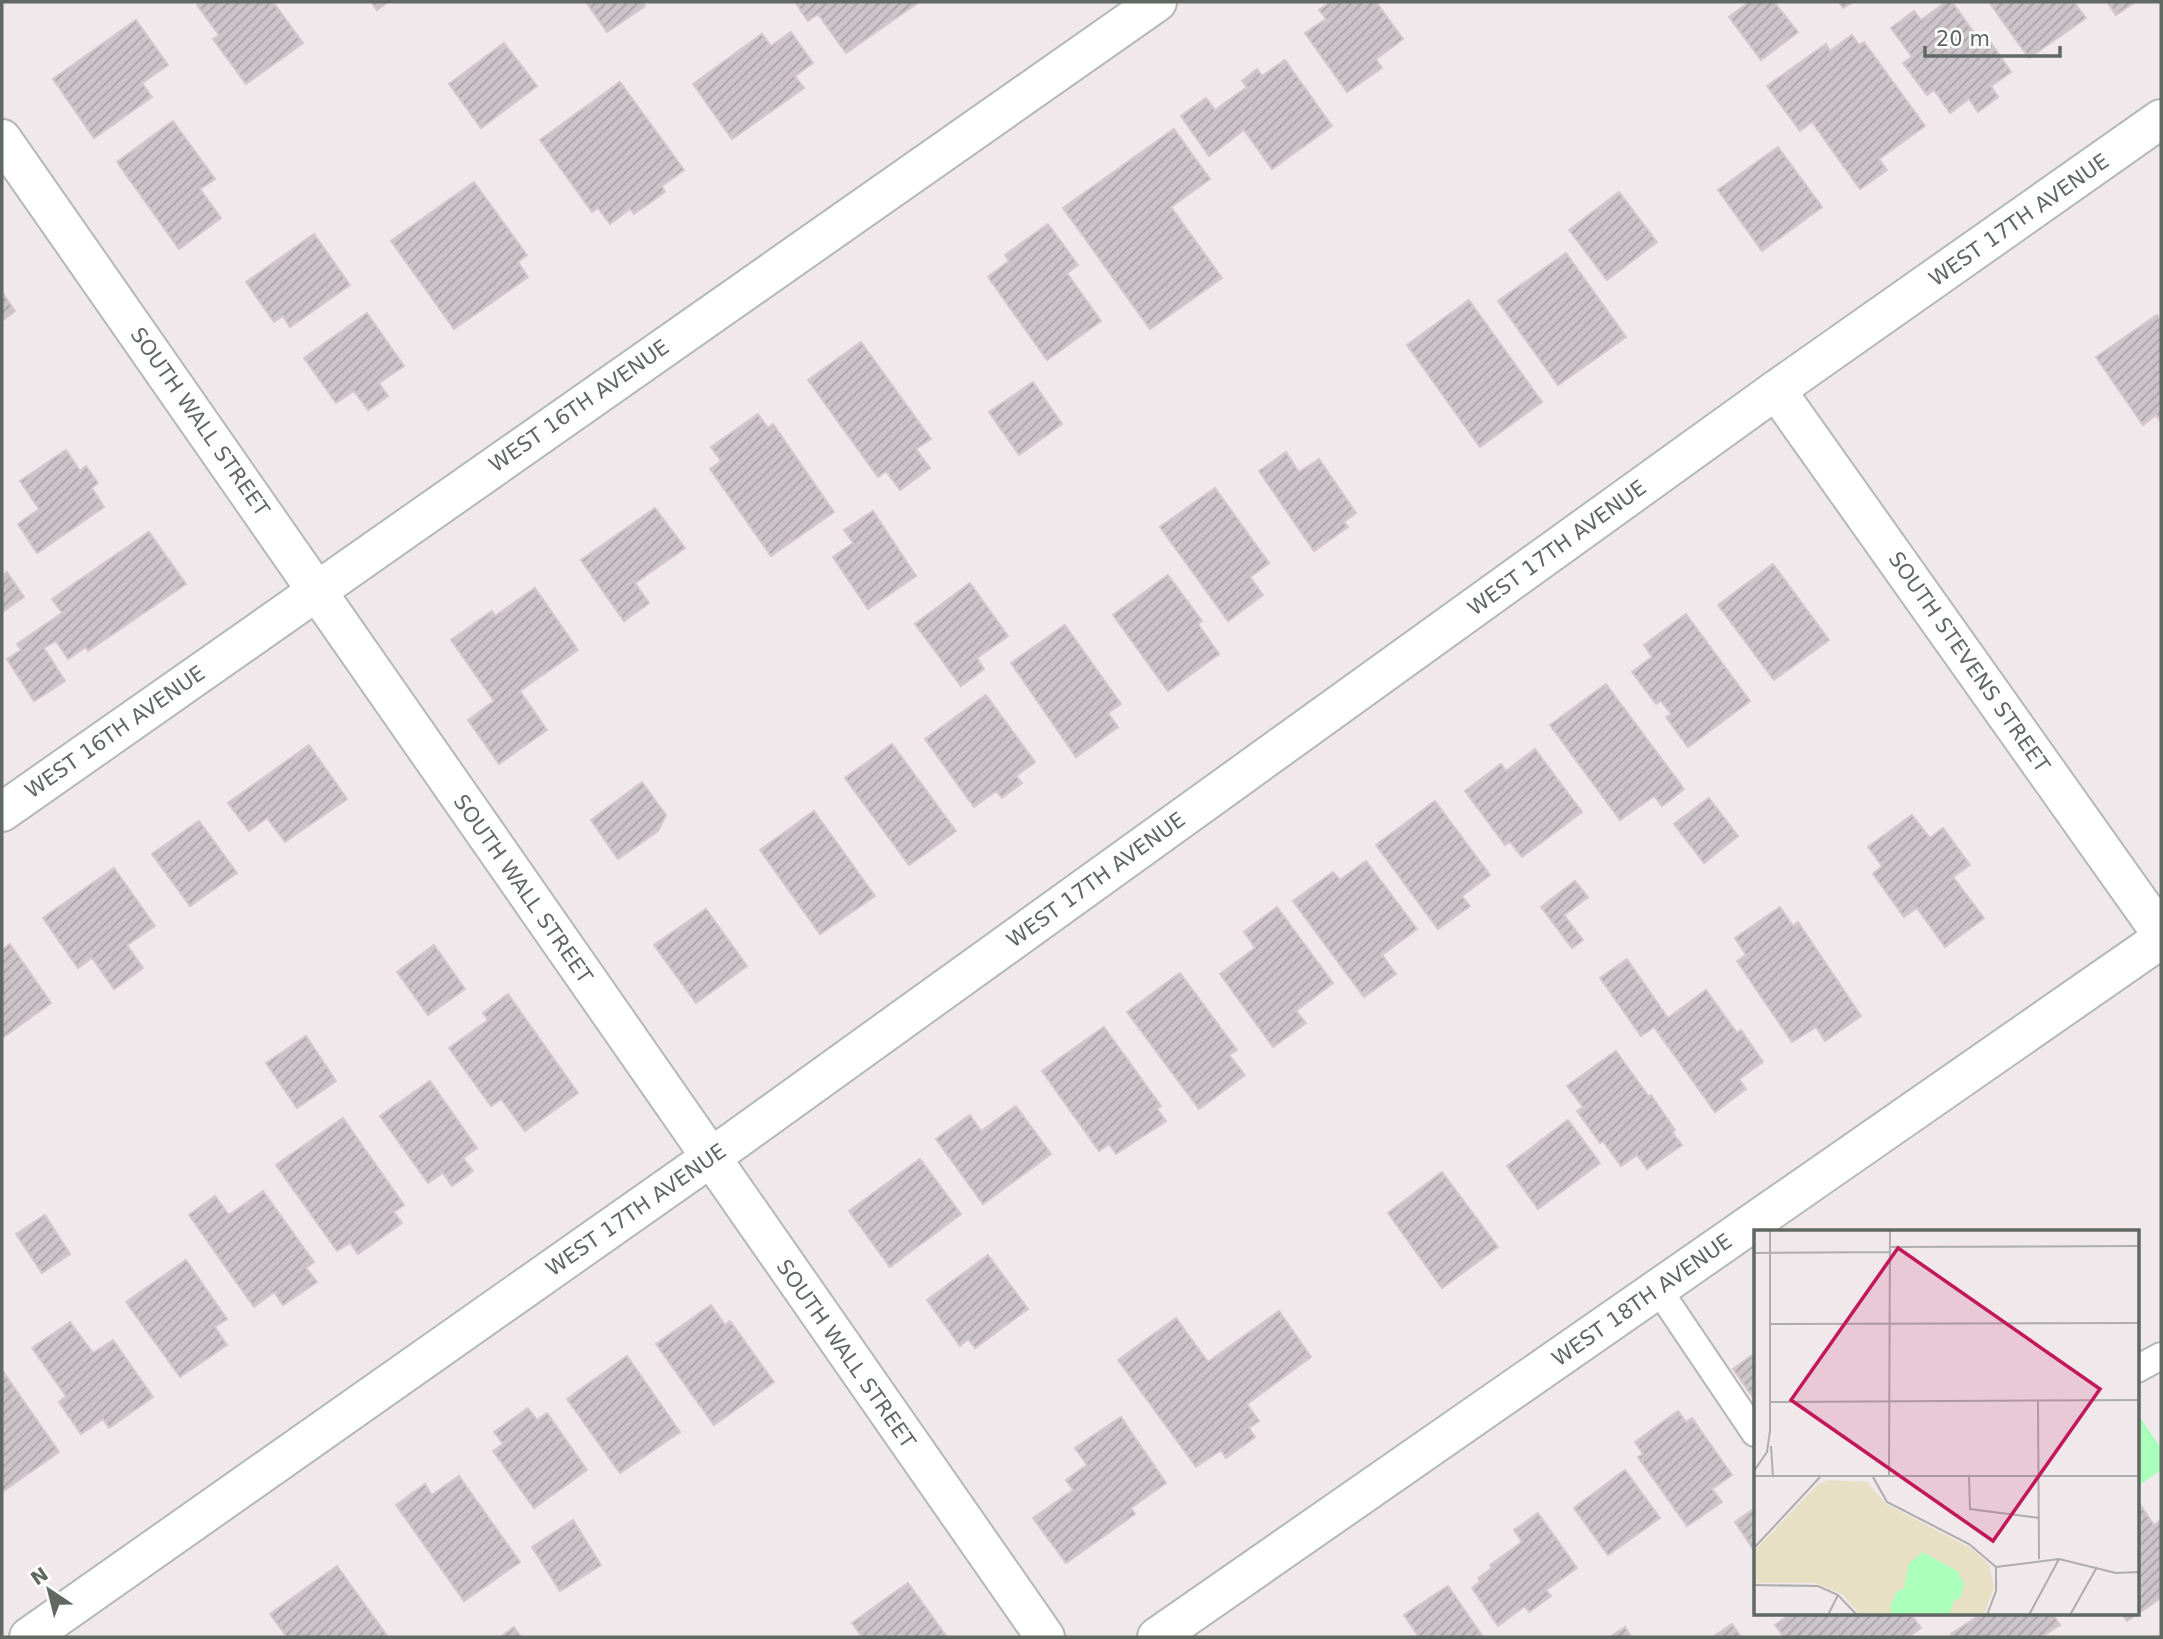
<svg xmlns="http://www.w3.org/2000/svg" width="2163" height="1639" viewBox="0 0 2163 1639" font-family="'DejaVu Sans',sans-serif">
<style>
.water{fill:#afb}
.building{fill:url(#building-hatch);stroke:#d6c6ce;stroke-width:2}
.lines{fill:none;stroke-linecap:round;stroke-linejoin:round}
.service-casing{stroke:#b3bab5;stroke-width:30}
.minor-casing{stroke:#b3bab5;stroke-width:42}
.service{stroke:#fff;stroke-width:26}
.minor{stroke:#fff;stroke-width:38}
.labels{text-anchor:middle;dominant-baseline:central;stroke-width:6;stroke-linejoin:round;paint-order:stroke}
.street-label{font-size:21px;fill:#5f6862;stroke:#fff}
.inset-road{fill:none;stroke:#aeadad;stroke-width:2}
.view{fill:#c2185b;fill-opacity:0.15;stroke:#c2185b;stroke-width:3.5}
.inset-edge{fill:none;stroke:#5f6862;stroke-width:3.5}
</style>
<defs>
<pattern id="building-hatch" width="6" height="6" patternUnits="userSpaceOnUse" patternTransform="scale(1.75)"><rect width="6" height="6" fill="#ccc4c9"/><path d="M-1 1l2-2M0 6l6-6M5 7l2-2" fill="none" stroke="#a9a3a7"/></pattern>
</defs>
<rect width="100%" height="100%" fill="#f1e8ec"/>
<polygon class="water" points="2137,1413 2161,1448 2161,1470 2141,1484 2137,1478"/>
<g class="building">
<polygon points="202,2 273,2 303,43 246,84 213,39 219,35 197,5"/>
<polygon points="371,2 388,2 377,10"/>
<polygon points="586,2 642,2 645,6 607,32"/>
<polygon points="795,2 919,2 846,53 818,14 808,21"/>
<polygon points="1331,2 1376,2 1403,39 1376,59 1382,68 1347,92 1305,33 1326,19 1319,10"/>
<polygon points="1749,2 1774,2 1798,32 1761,60 1729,17"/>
<polygon points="1839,2 1853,2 1843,8"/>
<polygon points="1946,2 1952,2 1983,45 1989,40 2011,72 1991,86 1998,97 1978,112 1969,99 1950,113 1934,90 1927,95 1903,63 1912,57 1891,28 1914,11 1921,20"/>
<polygon points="1989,2 2074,2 2086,18 2029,58"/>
<polygon points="2107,2 2135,2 2116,15"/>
<polygon points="136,20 168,65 142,83 152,97 94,138 53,79"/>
<polygon points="791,32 813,63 795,76 804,88 732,139 693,84 762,34 771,46"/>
<polygon points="1852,35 1859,45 1864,42 1925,126 1879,159 1887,170 1860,189 1812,122 1800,131 1767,86 1826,44 1830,51"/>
<polygon points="504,43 537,86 481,128 449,84"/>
<polygon points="1285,60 1332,126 1272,169 1244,130 1209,156 1181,116 1206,98 1215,110 1247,87 1242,81 1257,69 1262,76"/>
<polygon points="620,82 684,170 662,186 665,192 634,214 630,209 610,224 598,208 592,212 540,140"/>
<polygon points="173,121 215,179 200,189 221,218 179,249 117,162"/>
<polygon points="1174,129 1210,179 1171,207 1222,278 1150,329 1063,208"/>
<polygon points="1778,147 1822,207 1762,251 1718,190"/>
<polygon points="474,182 527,255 518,262 528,277 454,329 391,241"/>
<polygon points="1619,192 1657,242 1607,280 1569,230"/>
<polygon points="1048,224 1078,265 1067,273 1101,321 1047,360 988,277 1009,261 1005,255"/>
<polygon points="314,234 350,285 290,327 283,316 274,322 246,282"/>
<polygon points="1566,253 1626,337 1558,385 1498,301"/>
<polygon points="2,292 15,311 2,321"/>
<polygon points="1469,300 1542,402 1480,447 1407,345"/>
<polygon points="367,313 404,366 379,383 388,396 368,410 354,391 336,403 304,358"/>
<polygon points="2157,315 2161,321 2161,422 2156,415 2143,425 2096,357"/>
<polygon points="861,342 931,439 916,449 930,468 900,490 886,471 878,477 808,380"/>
<polygon points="1033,382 1062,424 1019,455 989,412"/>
<polygon points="758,414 768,428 773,424 834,512 771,556 710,469 721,461 711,447"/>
<polygon points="66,450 80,471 86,466 98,483 92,488 104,507 37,553 18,524 39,509 20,481"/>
<polygon points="1286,452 1299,472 1319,459 1356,513 1344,522 1348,527 1314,551 1259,471"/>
<polygon points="1215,488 1269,563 1250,577 1263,595 1228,621 1160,527"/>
<polygon points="655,508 685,548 635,583 649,603 624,621 581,560"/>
<polygon points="873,511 916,576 868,609 833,557 853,543 844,530"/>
<polygon points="149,532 186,584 88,651 86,647 68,659 56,641 44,648 65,681 34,701 7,659 21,650 17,644 62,613 52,599"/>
<polygon points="1773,564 1829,640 1774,680 1718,605"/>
<polygon points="7,572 24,597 2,612 2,576"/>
<polygon points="1168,575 1202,621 1198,624 1219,654 1168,691 1113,615"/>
<polygon points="970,583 1008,636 977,658 984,669 961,686 915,624"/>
<polygon points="535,588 578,650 520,691 547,730 499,764 468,720 494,701 451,640 492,611 495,616"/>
<polygon points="1686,614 1750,701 1688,747 1666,717 1671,714 1661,701 1656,704 1632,672 1652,657 1644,645"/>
<polygon points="1065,625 1121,704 1108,713 1118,727 1076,757 1011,663"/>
<polygon points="1606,684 1684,789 1662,806 1654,796 1620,820 1550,725"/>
<polygon points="986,695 1035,762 1016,776 1022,783 1002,798 996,791 974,807 925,739"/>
<polygon points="892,744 956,831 909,865 845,778"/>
<polygon points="309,745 347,799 285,842 267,818 249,831 228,803"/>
<polygon points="1535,749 1582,812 1522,857 1510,842 1505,845 1465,791 1501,764 1506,771"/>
<polygon points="642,782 666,815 658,831 618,859 591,820"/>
<polygon points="1709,798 1738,836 1704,863 1674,824"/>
<polygon points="1435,801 1490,875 1462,896 1470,906 1438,929 1376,845"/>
<polygon points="814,811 875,896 820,934 760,850"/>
<polygon points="1912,815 1930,838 1943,828 1970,865 1953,877 1984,918 1945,947 1917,908 1904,917 1873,874 1882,866 1868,847"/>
<polygon points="199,821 237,873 190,906 152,854"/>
<polygon points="1366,861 1417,929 1382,955 1396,974 1364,997 1293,901 1333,872 1340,880"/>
<polygon points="114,868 155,926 127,945 143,968 114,989 92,958 78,968 43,918"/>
<polygon points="1575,881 1588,897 1564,915 1583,940 1572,948 1541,907"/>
<polygon points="1277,907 1333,983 1296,1011 1306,1023 1273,1047 1220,974 1255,948 1244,932"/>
<polygon points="1780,907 1793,926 1798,922 1861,1016 1825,1041 1816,1027 1792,1042 1737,961 1746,955 1735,938"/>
<polygon points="706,909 747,966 696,1003 654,945"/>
<polygon points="10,944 51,1003 2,1038 2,950"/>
<polygon points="434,945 465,989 428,1015 397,972"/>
<polygon points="1627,959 1668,1018 1706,990 1737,1033 1741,1030 1763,1062 1739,1079 1746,1089 1715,1112 1654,1027 1641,1036 1600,978"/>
<polygon points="1180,973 1237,1050 1229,1055 1245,1075 1199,1109 1127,1012"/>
<polygon points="508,994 578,1093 525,1131 501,1099 491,1106 449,1048 488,1020 483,1013"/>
<polygon points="1104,1027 1161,1106 1157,1109 1166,1121 1116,1154 1109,1144 1099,1151 1042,1071"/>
<polygon points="306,1036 336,1081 297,1108 266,1063"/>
<polygon points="1616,1051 1649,1097 1651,1095 1675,1130 1672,1132 1682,1145 1647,1169 1637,1155 1621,1166 1603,1141 1600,1143 1577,1111 1583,1107 1567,1086"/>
<polygon points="430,1081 477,1148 463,1158 473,1171 452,1186 443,1173 428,1183 380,1116"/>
<polygon points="1016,1106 1051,1154 983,1204 936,1139 970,1115 981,1131"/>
<polygon points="343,1118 404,1205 394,1212 402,1223 358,1254 350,1243 337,1251 276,1165"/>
<polygon points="1568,1120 1600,1163 1538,1209 1507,1166"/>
<polygon points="920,1159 961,1214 890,1267 849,1211"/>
<polygon points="1442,1172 1498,1247 1442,1288 1388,1213"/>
<polygon points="263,1191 314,1262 306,1268 317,1282 283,1305 274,1292 254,1307 189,1215 215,1196 229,1215"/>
<polygon points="45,1215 70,1254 42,1273 16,1234"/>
<polygon points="988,1255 1028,1309 975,1348 968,1339 960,1346 927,1300"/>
<polygon points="186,1260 227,1319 215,1327 227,1345 180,1377 126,1302"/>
<polygon points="711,1305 725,1325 730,1321 774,1382 714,1425 656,1344"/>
<polygon points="1279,1311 1311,1357 1247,1404 1259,1421 1249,1428 1255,1437 1226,1458 1221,1450 1196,1467 1118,1360 1176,1318 1208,1362"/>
<polygon points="70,1322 93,1353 113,1340 153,1397 109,1428 103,1419 81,1434 59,1402 66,1396 32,1348"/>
<polygon points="1755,1353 1755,1400 1733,1369"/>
<polygon points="627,1356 680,1432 620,1473 567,1399"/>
<polygon points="2,1370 59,1452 2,1492"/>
<polygon points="528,1408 537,1420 547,1413 587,1470 534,1508 493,1451 503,1444 494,1432"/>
<polygon points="1678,1411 1686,1422 1692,1418 1732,1475 1712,1489 1722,1502 1687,1526 1638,1457 1643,1454 1635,1442"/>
<polygon points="1121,1417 1166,1483 1131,1508 1135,1514 1066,1563 1033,1518 1073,1490 1066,1480 1087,1465 1075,1448"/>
<polygon points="1625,1470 1660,1518 1608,1555 1574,1508"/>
<polygon points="459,1476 520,1562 464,1601 396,1505 425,1484 432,1495"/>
<polygon points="2137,1500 2154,1525 2161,1520 2161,1598 2127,1621 2121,1613 2137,1613"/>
<polygon points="1755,1508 1755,1552 1735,1522"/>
<polygon points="1538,1513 1577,1568 1546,1590 1551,1596 1529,1612 1525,1606 1498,1626 1472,1588 1480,1582 1478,1578 1492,1568 1490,1565 1522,1542 1514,1530"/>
<polygon points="573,1520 601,1565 560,1591 532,1547"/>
<polygon points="337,1566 388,1637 287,1637 270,1614"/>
<polygon points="908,1583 947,1637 862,1637 852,1623"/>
<polygon points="1448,1586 1483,1637 1419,1637 1404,1615"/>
<polygon points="1792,1613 1910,1613 1921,1628 1908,1637 1784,1637 1775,1625"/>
<polygon points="1976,1613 2052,1613 2060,1625 2041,1637 1954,1637 1951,1634 1978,1616"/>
<polygon points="1732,1624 1741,1637 1713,1637"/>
<polygon points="514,1627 521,1637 500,1637"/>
<polygon points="1625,1627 1631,1637 1610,1637"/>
</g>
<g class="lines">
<g class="service-casing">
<g id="service">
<polyline points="1658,1289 1755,1433"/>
<polyline points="2137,1369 2161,1356"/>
</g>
</g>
<g class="minor-casing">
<g id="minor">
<polyline points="2,139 1045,1637"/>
<polyline points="1776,390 2161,933"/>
<polyline points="2,812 1157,2"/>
<polyline points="29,1637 734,1141 1776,390 2161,119"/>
<polyline points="1157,1637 2161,939"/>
</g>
</g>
<use href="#service" class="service"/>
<use href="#minor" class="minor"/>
</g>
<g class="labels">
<g class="street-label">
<text transform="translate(2019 220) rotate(-35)">WEST 17TH AVENUE</text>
<text transform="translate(579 406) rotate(-35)">WEST 16TH AVENUE</text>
<text transform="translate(200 422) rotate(55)">SOUTH WALL STREET</text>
<text transform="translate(1557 548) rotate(-36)">WEST 17TH AVENUE</text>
<text transform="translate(1969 662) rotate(55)">SOUTH STEVENS STREET</text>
<text transform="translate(115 732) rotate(-35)">WEST 16TH AVENUE</text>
<text transform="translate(1096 880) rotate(-36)">WEST 17TH AVENUE</text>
<text transform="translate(523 889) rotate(55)">SOUTH WALL STREET</text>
<text transform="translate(636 1210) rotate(-35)">WEST 17TH AVENUE</text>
<text transform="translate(1642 1300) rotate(-35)">WEST 18TH AVENUE</text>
<text transform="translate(846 1354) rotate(55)">SOUTH WALL STREET</text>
</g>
</g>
<g transform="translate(1754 1230)">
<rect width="385" height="385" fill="#f1e8ec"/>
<path d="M75,250L113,252L132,274L215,317L235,334L240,357L230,385H106L89,365L61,353H0V321L65,253Z" fill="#e8e0c4"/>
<path d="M169,322L203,341L210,354L207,367L200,371L195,385H137V374L143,361L150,359L155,333Z" fill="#afb"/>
<path class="inset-road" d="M135,17L385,16M0,23L135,22M16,94L385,93M284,170L285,329M16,172L385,170M17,216L19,247M0,241L13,222L16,201V0M0,246H385M135,246L136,0M215,246L216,279L285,288M119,247L133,272L215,314L242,337L305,329L362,343L385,342M0,318L66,247M0,355L64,356L84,365L103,385M74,385L84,365M233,385L242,361V337M275,385L305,329M316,385L343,337"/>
<path class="view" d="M144,18L346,159L239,311L37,170Z"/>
<rect width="385" height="385" class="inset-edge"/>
</g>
<rect width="2163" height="1639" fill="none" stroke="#5f6862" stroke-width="7"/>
<g transform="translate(49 1590) rotate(325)" stroke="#ffffff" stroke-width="5" paint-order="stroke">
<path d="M0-5L12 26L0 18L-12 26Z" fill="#5f6862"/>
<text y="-10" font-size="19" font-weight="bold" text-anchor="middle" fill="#5f6862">N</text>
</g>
<path d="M1925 46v10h135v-10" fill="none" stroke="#5f6862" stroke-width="3.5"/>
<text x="1936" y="46" font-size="21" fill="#5f6862" stroke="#ffffff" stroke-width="5" paint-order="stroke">20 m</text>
</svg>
